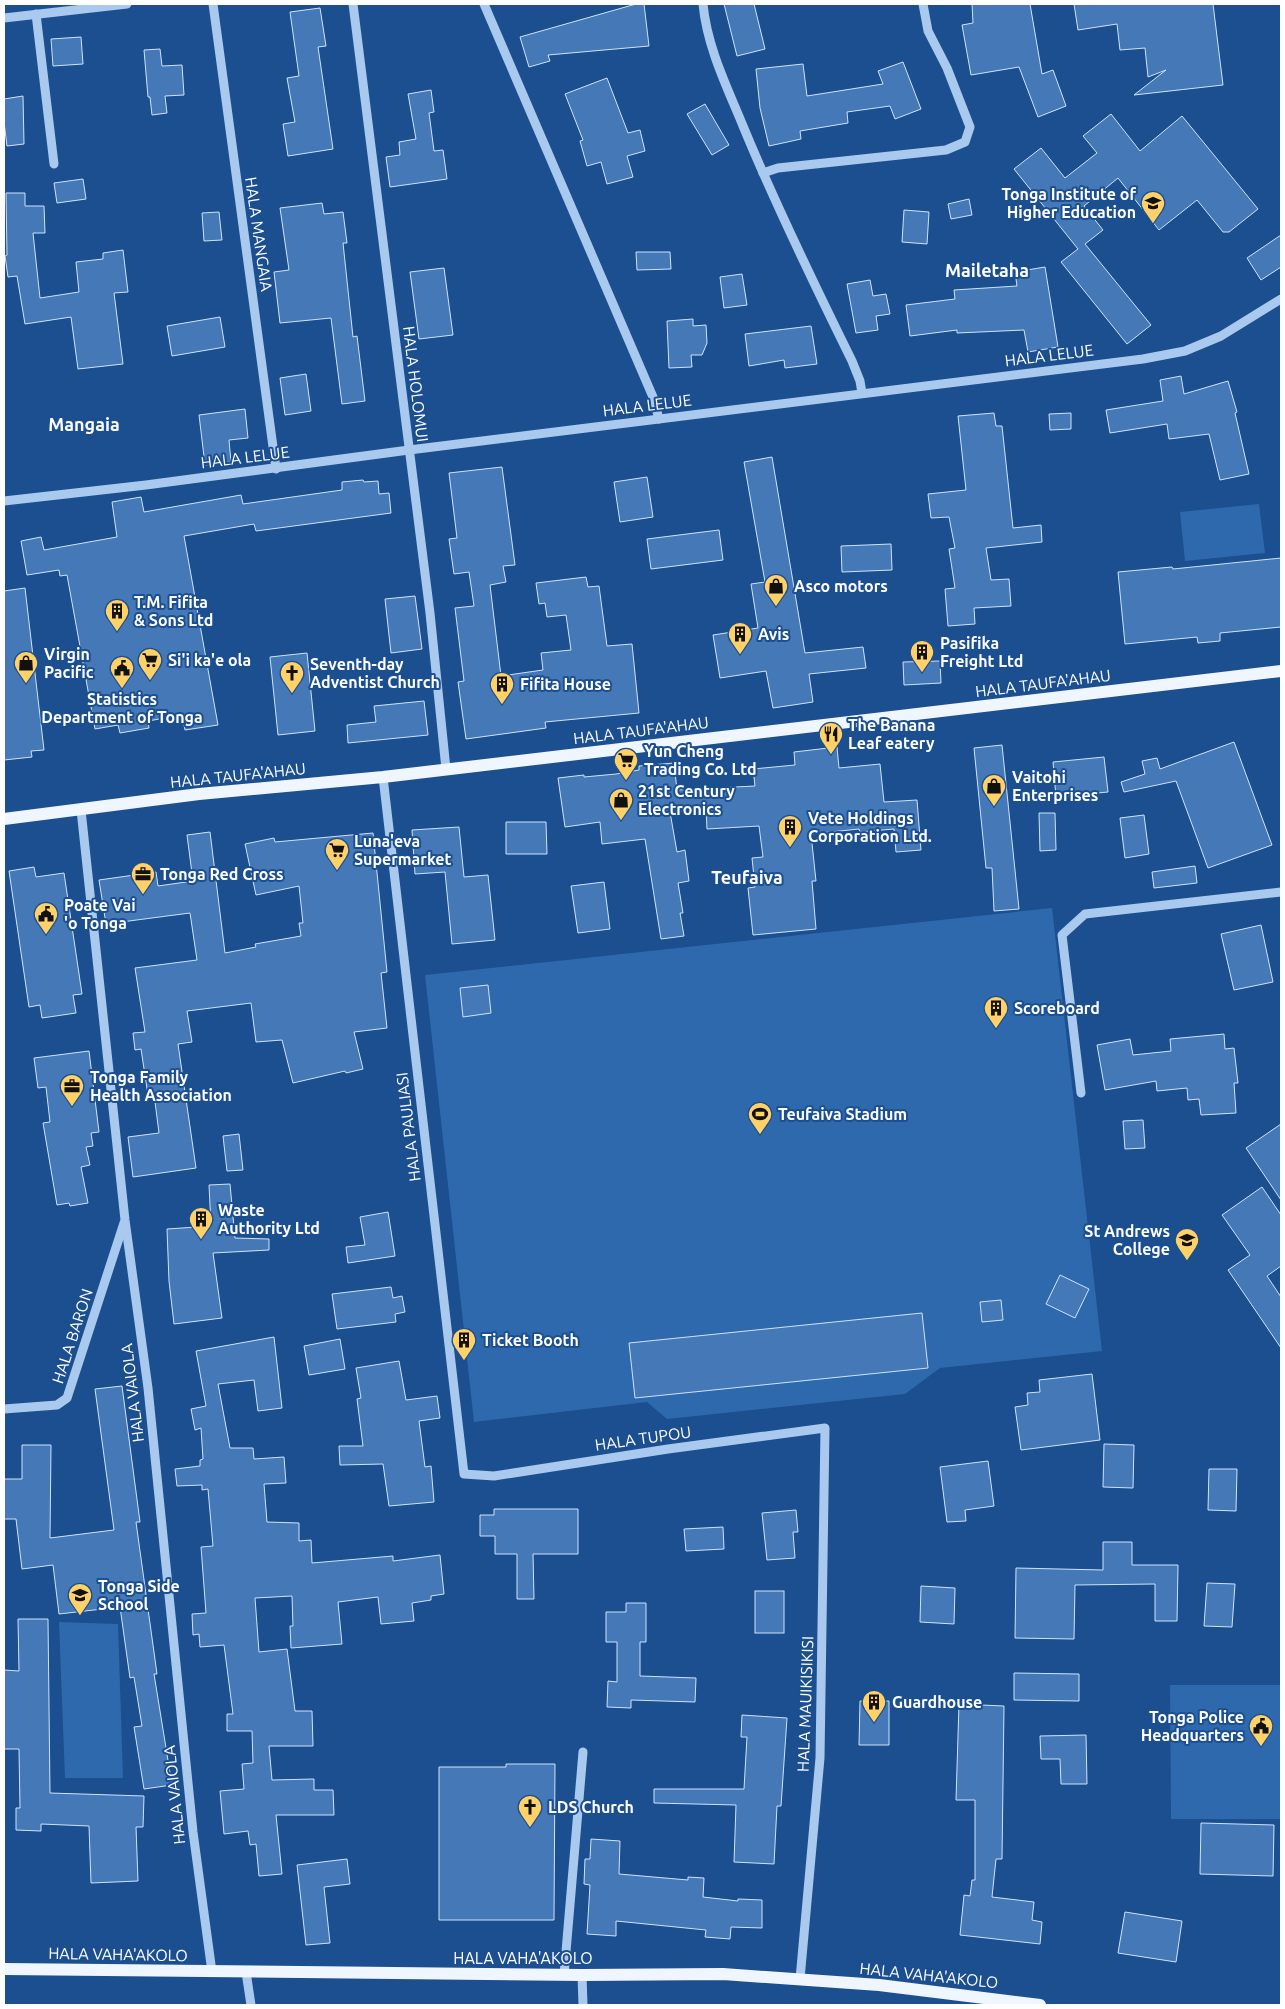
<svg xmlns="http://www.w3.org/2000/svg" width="1285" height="2009" viewBox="0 0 1285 2009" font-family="Ubuntu,sans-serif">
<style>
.green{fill:#2e69ad}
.building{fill:#4478b7;stroke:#cfe3fa}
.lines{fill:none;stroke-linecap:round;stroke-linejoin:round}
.minor{stroke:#a9c9ee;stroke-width:9}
.major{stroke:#f0f6ff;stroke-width:12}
.labels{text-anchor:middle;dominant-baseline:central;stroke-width:4;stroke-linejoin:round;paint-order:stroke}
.poi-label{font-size:16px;font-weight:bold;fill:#fff;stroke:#1b4f8f;text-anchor:start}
.street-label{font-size:16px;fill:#fff;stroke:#1b4f8f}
.neighbourhood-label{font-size:18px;font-weight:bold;fill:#fff;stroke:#1b4f8f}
</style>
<rect width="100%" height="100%" fill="#1b4f8f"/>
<g class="green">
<polygon points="1259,504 1265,553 1185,561 1180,512"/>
<polygon points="1052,908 1102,1351 940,1368 905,1394 667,1419 647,1402 474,1422 425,975"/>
<polygon points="59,1622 118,1624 123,1778 65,1778"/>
<polygon points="1170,1685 1281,1685 1281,1819 1171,1819"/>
</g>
<g class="building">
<polygon points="636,4 644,4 649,46 548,55 550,61 529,67 520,37"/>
<polygon points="724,4 754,4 765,49 737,56"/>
<polygon points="972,4 1030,4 1042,74 1053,70 1066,106 1038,117 1019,67 971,75 962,25 973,23"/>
<polygon points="1074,4 1213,4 1223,85 1134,95 1166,70 1148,77 1145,48 1120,50 1117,24 1078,30"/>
<polygon points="320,8 326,46 318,47 333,149 288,156 283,124 295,122 287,78 299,76 290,12"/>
<polygon points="81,37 83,64 53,66 51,39"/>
<polygon points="160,49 162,66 182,65 184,95 165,96 167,113 152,115 150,97 148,97 144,50"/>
<polygon points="903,62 921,109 895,119 890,106 847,112 848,123 800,131 801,139 769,146 760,108 756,69 803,64 807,96 883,84 878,71"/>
<polygon points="607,78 628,133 640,130 645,151 627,156 633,177 607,184 601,162 587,166 580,141 583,140 565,94"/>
<polygon points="431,90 434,112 429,113 434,151 443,150 447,179 390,187 386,157 400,155 399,142 416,139 408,94"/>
<polygon points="23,96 24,144 7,146 4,122 4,99"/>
<polygon points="705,104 729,145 712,155 687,114"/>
<polygon points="1111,114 1140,151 1182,116 1258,209 1229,232 1223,232 1197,200 1159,230 1118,178 1084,206 1103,230 1085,244 1151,325 1127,344 1061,262 1078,249 1014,169 1041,148 1065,178 1097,153 1083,136"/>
<polygon points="83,179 86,199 57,203 54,183"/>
<polygon points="6,193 25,193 25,206 44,206 45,233 33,233 40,298 79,292 76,262 103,259 103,253 123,250 128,292 114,293 123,364 78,369 71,317 25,324 17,276 8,277 5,256 7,255"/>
<polygon points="969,199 972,215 951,219 948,204"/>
<polygon points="322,203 324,214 343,212 347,243 343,243 353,337 357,336 365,401 342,404 331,318 280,323 274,272 289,270 280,208"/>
<polygon points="904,210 929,212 927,244 902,242"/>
<polygon points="219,212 222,240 204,241 202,213"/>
<polygon points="1281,235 1281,267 1261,280 1247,258"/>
<polygon points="636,252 670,252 671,269 637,270"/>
<polygon points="1045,267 1058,347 1028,352 1024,330 957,333 957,330 910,336 906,305 955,299 954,290 1017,286 1015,272"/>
<polygon points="444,268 453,335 419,339 410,272"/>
<polygon points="742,274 747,305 724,308 720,277"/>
<polygon points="870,280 873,296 886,294 890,314 876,316 878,330 856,333 847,284"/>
<polygon points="220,317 225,347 172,356 167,326"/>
<polygon points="693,319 693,326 706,325 707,343 702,355 691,355 692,367 669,368 667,321"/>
<polygon points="811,326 817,364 785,368 784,360 749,366 745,334"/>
<polygon points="306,374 311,411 285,415 280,378"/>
<polygon points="1181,376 1184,394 1228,381 1237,412 1235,413 1249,474 1220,480 1209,434 1169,439 1167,424 1110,433 1106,410 1163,401 1160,380"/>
<polygon points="245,409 248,438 229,440 231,462 205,465 199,415"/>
<polygon points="994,413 996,426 1002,426 1013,528 1041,525 1042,542 986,548 991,580 1009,579 1011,606 974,608 975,624 948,626 945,589 955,588 949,549 955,548 949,517 931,518 928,494 966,490 958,416"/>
<polygon points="1071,413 1071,429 1050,430 1049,414"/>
<polygon points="772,457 805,653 863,647 866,668 809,674 813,702 773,708 766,671 720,678 713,635 758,628 751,584 765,582 744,462"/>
<polygon points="502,467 515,565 503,566 506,582 490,585 501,676 543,670 541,653 571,650 566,615 547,617 545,603 539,604 536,583 586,577 588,587 599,586 607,646 632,644 639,713 545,722 546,728 466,739 458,682 464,681 455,608 474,606 469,572 454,574 449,539 457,538 449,473"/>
<polygon points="647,477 653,517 620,522 614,482"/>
<polygon points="363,480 364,482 378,481 379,494 389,493 391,513 256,531 254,524 184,536 218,725 185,730 182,715 148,721 149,728 120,733 118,725 95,729 67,575 60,576 59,570 27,575 21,541 41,537 44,550 117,537 112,502 141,497 144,512 241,495 243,504 342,490 342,482"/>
<polygon points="719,530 723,560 651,569 647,539"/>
<polygon points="891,544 892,570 842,572 841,546"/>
<polygon points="1281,558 1281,627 1220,633 1220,641 1198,643 1197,637 1125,644 1118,572 1172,567 1173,569"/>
<polygon points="25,588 44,750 31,751 32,757 4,760 4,591"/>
<polygon points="415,596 422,649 391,653 385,599"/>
<polygon points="307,653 315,731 278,735 270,657"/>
<polygon points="940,661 941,683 904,685 903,662"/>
<polygon points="424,701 428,735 348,743 347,725 376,722 374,706"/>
<polygon points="1234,742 1272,845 1208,868 1176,781 1124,792 1121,782 1145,774 1142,761 1157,758 1160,769"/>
<polygon points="1002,745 1019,909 994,911 992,868 986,868 974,748"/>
<polygon points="837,747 839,768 880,764 884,802 917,800 921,850 896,852 894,829 860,832 859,829 811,834 816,881 812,881 816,929 753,935 748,888 755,887 752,858 763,857 759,826 707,829 706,809 670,812 677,852 685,850 689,881 678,883 683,913 680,913 684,936 661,939 645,839 602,844 600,822 565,827 558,778 584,775 584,777 616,774 639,770 639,766 674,763 677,790 755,786 753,769 795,765 794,752"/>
<polygon points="1104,757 1108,792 1056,797 1053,762"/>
<polygon points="1039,813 1055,813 1056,850 1040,851"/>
<polygon points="1144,815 1149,854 1125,858 1120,818"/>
<polygon points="506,822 546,822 547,854 506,854"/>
<polygon points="459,827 464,877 488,875 495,940 452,944 445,872 415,874 412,830"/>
<polygon points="210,832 225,953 256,947 255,944 301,936 299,923 303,923 299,886 256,895 245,844 274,838 275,842 373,833 387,972 381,973 387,1028 354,1032 363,1069 346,1073 345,1071 293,1083 282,1040 256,1042 251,1003 187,1011 192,1042 178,1044 196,1168 133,1177 128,1137 159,1133 154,1094 148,1095 141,1049 135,1050 133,1033 145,1032 135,968 197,960 190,913 106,924 99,880 156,872 158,886 193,881 187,835"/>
<polygon points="1195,866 1197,883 1154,888 1152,872"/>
<polygon points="34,867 36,877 64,873 82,994 73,995 76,1013 42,1018 40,1005 29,1007 9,871"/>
<polygon points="604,882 610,929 578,933 571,886"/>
<polygon points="1261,925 1273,982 1234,990 1221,934"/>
<polygon points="488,985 491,1013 463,1017 460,988"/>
<polygon points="1224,1034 1225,1049 1234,1048 1238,1083 1234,1083 1236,1113 1201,1115 1199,1099 1188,1100 1187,1088 1157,1091 1156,1081 1105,1090 1097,1045 1130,1039 1133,1055 1171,1051 1170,1039"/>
<polygon points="89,1051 99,1132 91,1133 93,1146 86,1147 90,1165 81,1167 88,1203 70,1206 69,1203 57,1205 43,1123 50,1122 46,1087 38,1088 34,1058"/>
<polygon points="1143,1120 1145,1148 1125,1149 1123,1121"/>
<polygon points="1281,1124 1281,1200 1246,1148"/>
<polygon points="239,1134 243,1170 227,1171 223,1136"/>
<polygon points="230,1184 235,1238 269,1239 269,1250 213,1253 222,1318 174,1324 169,1281 167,1229 211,1226 209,1185"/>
<polygon points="1262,1187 1281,1215 1281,1266 1267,1276 1281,1297 1281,1348 1228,1270 1250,1255 1222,1215"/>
<polygon points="388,1212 395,1256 348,1263 346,1247 365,1245 360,1217"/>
<polygon points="1060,1275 1089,1289 1075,1318 1046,1304"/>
<polygon points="391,1287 393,1298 402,1296 405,1312 395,1314 396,1322 337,1329 332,1294"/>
<polygon points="1001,1300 1003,1320 982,1322 980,1302"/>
<polygon points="922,1313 928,1368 635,1398 629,1343"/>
<polygon points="274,1337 282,1408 258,1411 254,1380 218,1384 230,1448 253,1448 254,1459 284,1457 286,1483 264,1484 267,1522 299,1523 299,1541 311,1540 312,1563 393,1556 393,1561 440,1555 444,1594 431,1596 431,1600 412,1603 414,1621 381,1624 378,1597 338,1602 342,1644 291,1648 290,1626 293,1626 292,1596 255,1598 259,1652 287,1649 295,1711 312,1711 313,1746 269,1746 272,1780 314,1779 314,1790 333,1790 334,1815 276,1815 282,1874 259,1876 256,1844 250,1845 248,1831 224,1834 220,1791 244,1789 242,1764 253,1763 252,1731 227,1731 227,1714 233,1714 224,1645 200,1647 199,1634 193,1635 192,1614 206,1613 201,1547 213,1546 208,1489 202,1490 202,1485 177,1486 175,1469 200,1466 200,1460 203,1459 201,1428 195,1430 191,1409 206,1406 196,1351"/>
<polygon points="340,1339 345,1369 309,1375 304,1346"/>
<polygon points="399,1361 406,1400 437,1396 440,1418 419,1421 425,1467 431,1466 434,1502 389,1506 383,1464 340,1465 339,1446 363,1446 357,1399 361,1398 356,1368"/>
<polygon points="1092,1374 1100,1440 1021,1450 1015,1407 1028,1405 1027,1393 1040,1392 1039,1380"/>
<polygon points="122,1386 140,1522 136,1522 157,1674 154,1674 172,1785 144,1789 134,1727 142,1726 134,1677 130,1678 120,1607 59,1614 53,1565 22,1569 16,1519 4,1519 4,1479 22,1479 22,1445 51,1445 50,1538 114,1530 95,1389"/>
<polygon points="1104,1444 1134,1445 1133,1488 1103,1487"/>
<polygon points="988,1461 994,1506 965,1510 966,1521 947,1522 940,1467"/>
<polygon points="1209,1469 1237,1469 1236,1511 1208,1510"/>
<polygon points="494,1509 578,1509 578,1554 533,1554 534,1599 517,1599 517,1554 495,1554 495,1536 480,1536 480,1515 494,1515"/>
<polygon points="796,1510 798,1532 793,1532 795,1558 767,1560 762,1513"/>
<polygon points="723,1527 724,1549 686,1551 684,1529"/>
<polygon points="1103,1542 1132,1542 1132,1565 1178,1565 1177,1621 1155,1621 1155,1584 1075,1585 1074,1639 1015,1638 1016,1568 1103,1570"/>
<polygon points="1207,1583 1235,1584 1232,1627 1204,1626"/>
<polygon points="921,1586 955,1588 954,1624 920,1622"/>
<rect x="755" y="1591" width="29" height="42"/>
<polygon points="626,1603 646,1603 646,1642 640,1642 640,1676 696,1678 695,1702 631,1700 631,1708 607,1707 608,1681 617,1682 617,1642 606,1642 606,1612 626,1612"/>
<polygon points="18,1619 48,1619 50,1793 144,1796 143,1827 136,1827 138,1881 91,1883 89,1826 41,1824 41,1831 16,1830 16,1808 20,1808 19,1749 4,1749 4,1670 19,1671"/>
<polygon points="1014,1673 1079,1674 1079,1701 1014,1700"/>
<polygon points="860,1701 889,1701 889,1745 859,1745"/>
<polygon points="959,1704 1004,1706 1002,1859 996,1859 992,1897 1034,1902 1032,1920 1042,1922 1040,1944 960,1935 964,1895 970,1896 972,1880 975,1880 975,1800 956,1800"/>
<polygon points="742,1715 787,1718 781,1806 777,1806 774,1864 734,1862 736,1805 654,1803 654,1789 744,1789 747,1737 741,1737"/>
<polygon points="1086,1735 1087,1784 1061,1784 1060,1759 1041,1759 1040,1736"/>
<polygon points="506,1764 555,1764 554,1920 439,1920 439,1767 506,1767"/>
<polygon points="1201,1823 1274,1825 1273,1876 1200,1874"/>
<polygon points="591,1839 620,1841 619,1874 688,1880 688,1877 704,1878 703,1897 738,1901 738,1899 762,1900 762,1928 731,1927 730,1939 705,1937 706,1930 616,1921 616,1936 587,1934 590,1885 584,1884 585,1859 590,1859"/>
<polygon points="347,1859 350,1884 324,1887 330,1943 306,1945 297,1865"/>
<polygon points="1125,1912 1182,1921 1176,1962 1118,1953"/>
</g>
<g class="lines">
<g class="minor">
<polyline points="213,4 276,469"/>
<polyline points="353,4 430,613 446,769"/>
<polyline points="484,4 653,397 659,419"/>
<path d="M703,4C707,47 727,87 743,126C776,206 814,284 852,361L860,381L862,393"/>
<polyline points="36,14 54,164"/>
<polyline points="4,18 127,4"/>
<polyline points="763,173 778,168 946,150 965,142 970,127 947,68 928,31 923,4"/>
<polyline points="4,501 146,485 409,450 1143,359 1185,351 1221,336 1281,299"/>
<polyline points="383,777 464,1474 494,1476 668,1449 825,1428 820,1758 800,1979"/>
<polyline points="81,810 125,1220 148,1388 193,1832 212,1972"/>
<polyline points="1081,1093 1062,935 1085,914 1281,892"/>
<polyline points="4,1409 57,1405 67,1398 124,1223"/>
<polyline points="246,1972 251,2005"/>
<polyline points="564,1975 583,1752"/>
<polyline points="582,1975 583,2005"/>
</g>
<g class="major">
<polyline points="4,819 199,794 383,777 1281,671"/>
<polyline points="4,1969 582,1975 723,1974 879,1985 1040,2005"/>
</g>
</g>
<defs>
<g id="school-pin" transform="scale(1.25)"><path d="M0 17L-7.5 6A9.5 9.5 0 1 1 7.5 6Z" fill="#ffd166" stroke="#1b4f8f"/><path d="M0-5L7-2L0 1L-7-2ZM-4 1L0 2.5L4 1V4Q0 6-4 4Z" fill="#111"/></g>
<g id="shop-pin" transform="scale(1.25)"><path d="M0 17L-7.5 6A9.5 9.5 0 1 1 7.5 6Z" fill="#ffd166" stroke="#1b4f8f"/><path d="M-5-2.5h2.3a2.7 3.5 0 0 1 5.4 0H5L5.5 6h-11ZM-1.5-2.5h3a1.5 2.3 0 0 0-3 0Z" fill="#111"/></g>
<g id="building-pin" transform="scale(1.25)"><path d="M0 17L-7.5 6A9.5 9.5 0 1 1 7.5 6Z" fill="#ffd166" stroke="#1b4f8f"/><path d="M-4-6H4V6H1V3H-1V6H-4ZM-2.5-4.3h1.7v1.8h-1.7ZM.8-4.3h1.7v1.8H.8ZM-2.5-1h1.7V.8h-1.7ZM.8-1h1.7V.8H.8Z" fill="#111"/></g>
<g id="supermarket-pin" transform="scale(1.25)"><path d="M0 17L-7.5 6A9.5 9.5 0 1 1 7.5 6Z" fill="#ffd166" stroke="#1b4f8f"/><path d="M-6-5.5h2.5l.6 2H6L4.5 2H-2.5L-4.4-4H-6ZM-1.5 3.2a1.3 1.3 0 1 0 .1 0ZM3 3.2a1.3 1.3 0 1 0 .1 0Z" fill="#111"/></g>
<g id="civic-pin" transform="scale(1.25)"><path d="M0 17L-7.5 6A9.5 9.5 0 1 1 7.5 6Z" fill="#ffd166" stroke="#1b4f8f"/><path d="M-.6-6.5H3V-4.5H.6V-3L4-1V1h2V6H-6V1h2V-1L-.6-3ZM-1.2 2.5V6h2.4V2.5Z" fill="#111"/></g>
<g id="church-pin" transform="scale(1.25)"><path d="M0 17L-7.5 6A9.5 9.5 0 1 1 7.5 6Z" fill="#ffd166" stroke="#1b4f8f"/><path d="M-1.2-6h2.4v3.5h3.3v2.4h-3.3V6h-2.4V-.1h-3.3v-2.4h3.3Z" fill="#111"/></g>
<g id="restaurant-pin" transform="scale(1.25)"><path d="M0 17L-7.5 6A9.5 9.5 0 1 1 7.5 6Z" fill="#ffd166" stroke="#1b4f8f"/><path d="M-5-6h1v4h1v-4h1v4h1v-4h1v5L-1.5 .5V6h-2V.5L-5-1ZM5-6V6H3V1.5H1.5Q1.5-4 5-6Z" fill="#111"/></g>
<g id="office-pin" transform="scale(1.25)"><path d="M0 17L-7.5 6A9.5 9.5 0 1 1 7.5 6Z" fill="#ffd166" stroke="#1b4f8f"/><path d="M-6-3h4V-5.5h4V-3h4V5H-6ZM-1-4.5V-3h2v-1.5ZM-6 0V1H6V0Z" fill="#111"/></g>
<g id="stadium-pin" transform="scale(1.25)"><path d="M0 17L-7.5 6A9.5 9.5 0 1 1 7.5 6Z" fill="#ffd166" stroke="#1b4f8f"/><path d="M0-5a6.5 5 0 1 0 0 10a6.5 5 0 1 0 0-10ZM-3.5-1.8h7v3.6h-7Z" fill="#111"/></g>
</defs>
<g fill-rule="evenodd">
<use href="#school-pin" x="1153" y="203"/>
<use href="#shop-pin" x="776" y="586"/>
<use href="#building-pin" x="117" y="611"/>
<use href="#building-pin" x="740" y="634"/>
<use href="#building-pin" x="922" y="652"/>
<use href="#supermarket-pin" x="150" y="660"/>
<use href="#shop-pin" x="26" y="663"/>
<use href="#civic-pin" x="122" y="668"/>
<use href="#church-pin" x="292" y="673"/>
<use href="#building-pin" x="502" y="684"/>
<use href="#restaurant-pin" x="831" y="734"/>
<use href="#supermarket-pin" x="626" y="760"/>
<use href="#shop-pin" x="994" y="786"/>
<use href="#shop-pin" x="621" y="800"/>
<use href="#building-pin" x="790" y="827"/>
<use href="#supermarket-pin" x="337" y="850"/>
<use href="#office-pin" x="143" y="874"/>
<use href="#civic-pin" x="46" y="914"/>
<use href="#building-pin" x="996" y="1008"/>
<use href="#office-pin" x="72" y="1086"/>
<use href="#stadium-pin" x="760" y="1114"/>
<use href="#building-pin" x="201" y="1219"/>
<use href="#school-pin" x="1187" y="1240"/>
<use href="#building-pin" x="464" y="1340"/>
<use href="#school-pin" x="80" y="1595"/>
<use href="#building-pin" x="874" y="1702"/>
<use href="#civic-pin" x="1261" y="1726"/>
<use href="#church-pin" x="530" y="1807"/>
</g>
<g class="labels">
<g class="poi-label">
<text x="1136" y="194" text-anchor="end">Tonga Institute of<tspan x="1136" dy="18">Higher Education</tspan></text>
<text x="794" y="586">Asco motors</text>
<text x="134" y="602">T.M. Fifita<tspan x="134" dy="18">&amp; Sons Ltd</tspan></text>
<text x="758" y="634">Avis</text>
<text x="940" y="643">Pasifika<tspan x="940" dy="18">Freight Ltd</tspan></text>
<text x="44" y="654">Virgin<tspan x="44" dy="18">Pacific</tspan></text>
<text x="168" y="660">Si'i ka'e ola</text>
<text x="310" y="664">Seventh-day<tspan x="310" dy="18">Adventist Church</tspan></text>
<text x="520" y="684">Fifita House</text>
<text x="122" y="699" text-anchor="middle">Statistics<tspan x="122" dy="18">Department of Tonga</tspan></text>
<text x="848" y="725">The Banana<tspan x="848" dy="18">Leaf eatery</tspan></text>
<text x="644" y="751">Yun Cheng<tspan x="644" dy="18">Trading Co. Ltd</tspan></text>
<text x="1012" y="777">Vaitohi<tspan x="1012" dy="18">Enterprises</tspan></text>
<text x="638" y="791">21st Century<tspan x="638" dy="18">Electronics</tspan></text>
<text x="808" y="818">Vete Holdings<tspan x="808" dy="18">Corporation Ltd.</tspan></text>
<text x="354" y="841">Luna'eva<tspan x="354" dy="18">Supermarket</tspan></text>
<text x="160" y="874">Tonga Red Cross</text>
<text x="64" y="905">Poate Vai<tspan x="64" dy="18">'o Tonga</tspan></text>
<text x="1014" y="1008">Scoreboard</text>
<text x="90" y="1077">Tonga Family<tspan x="90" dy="18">Health Association</tspan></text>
<text x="778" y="1114">Teufaiva Stadium</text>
<text x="218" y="1210">Waste<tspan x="218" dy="18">Authority Ltd</tspan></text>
<text x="1170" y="1231" text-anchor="end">St Andrews<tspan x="1170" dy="18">College</tspan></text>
<text x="482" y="1340">Ticket Booth</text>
<text x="98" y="1586">Tonga Side<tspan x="98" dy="18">School</tspan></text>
<text x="892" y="1702">Guardhouse</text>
<text x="1244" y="1717" text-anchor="end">Tonga Police<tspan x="1244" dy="18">Headquarters</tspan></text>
<text x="548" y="1807">LDS Church</text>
</g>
<g class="street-label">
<text transform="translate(259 234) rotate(82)">HALA MANGAIA</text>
<text transform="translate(1049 355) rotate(-7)">HALA LELUE</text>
<text transform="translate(416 384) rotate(83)">HALA HOLOMUI</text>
<text transform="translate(647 405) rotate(-7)">HALA LELUE</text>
<text transform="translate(245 457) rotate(-7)">HALA LELUE</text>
<text transform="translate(1043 683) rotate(-7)">HALA TAUFA'AHAU</text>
<text transform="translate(641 730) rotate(-7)">HALA TAUFA'AHAU</text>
<text transform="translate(238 775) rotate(-6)">HALA TAUFA'AHAU</text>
<text transform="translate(408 1127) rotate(-97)">HALA PAULIASI</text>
<text transform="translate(72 1336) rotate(-72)">HALA BARON</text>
<text transform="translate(132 1393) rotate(-97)">HALA VAIOLA</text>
<text transform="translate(643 1438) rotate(-8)">HALA TUPOU</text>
<text transform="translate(805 1704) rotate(-88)">HALA MAUIKISIKISI</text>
<text transform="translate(174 1795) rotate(-96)">HALA VAIOLA</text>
<text transform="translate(118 1954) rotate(1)">HALA VAHA'AKOLO</text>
<text x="523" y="1958">HALA VAHA'AKOLO</text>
<text transform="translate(929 1975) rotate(6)">HALA VAHA'AKOLO</text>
</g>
<g class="neighbourhood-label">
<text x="987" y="270">Mailetaha</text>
<text x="84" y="424">Mangaia</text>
<text x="747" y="877">Teufaiva</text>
</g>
</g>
<rect width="1285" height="2009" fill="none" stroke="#ffffff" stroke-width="10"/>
</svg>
